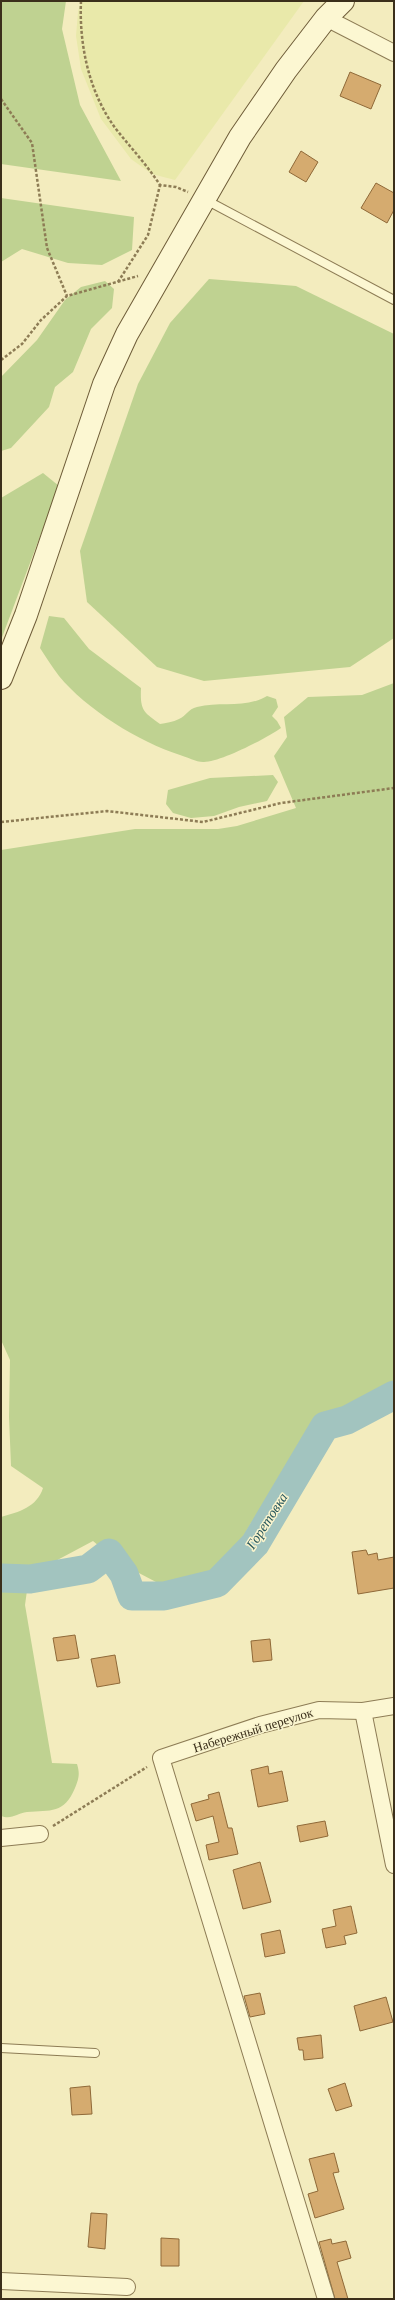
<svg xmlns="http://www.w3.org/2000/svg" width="395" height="2300" viewBox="0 0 395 2300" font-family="'Times New Roman',serif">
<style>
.farmland{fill:#e9e9aa}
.green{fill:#bfd291}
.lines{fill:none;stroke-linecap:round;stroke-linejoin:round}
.river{stroke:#a2c4bf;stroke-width:29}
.building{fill:#d5ab6f;stroke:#8f6938}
.lane-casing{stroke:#8d7c55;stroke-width:10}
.street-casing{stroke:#8d7c55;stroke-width:18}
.secondary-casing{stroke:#6e5c38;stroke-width:24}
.path{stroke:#8d7c55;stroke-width:2.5;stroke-dasharray:3 2;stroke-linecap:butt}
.lane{stroke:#fcf7d2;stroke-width:8}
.street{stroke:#fcf7d2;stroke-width:16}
.secondary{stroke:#fcf7d2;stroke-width:22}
.labels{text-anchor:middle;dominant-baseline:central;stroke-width:3;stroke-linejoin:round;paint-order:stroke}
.street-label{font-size:13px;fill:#3b2f1b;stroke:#f9f4ce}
.water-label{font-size:14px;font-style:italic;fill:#28575c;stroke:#f9f4ce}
</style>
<rect width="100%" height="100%" fill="#f3ecbe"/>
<polygon class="farmland" points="81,1 304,1 175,180 152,174 131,159 101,119 81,69 76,36 78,12"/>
<g class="green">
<polygon points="1,1 66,1 62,29 80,105 121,181 1,164"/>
<polygon points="1,198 134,217 132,250 102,265 68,263 22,249 1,262"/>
<polygon points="209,279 296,286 394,334 394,638 350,667 204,681 157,667 87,602 80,551 138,384 170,323"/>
<polygon points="105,281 114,289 112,308 91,329 73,372 55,387 49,407 11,448 1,451 1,377 37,340 65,300 81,287"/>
<polygon points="43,473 59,486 1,640 1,498"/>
<path d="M49,616L64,618L89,649L141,688C140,710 143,712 160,724C166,723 173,722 179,719C186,716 188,709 197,707C221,701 245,709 267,696L276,699L278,707L272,716L277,721L281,728C267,738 219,763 203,762C196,762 187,757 180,755C139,742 86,709 59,676C52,667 46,657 40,648Z"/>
<path d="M394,683V1402L377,1415L337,1411L251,1523L226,1567L194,1586L156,1582L118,1562L93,1541L48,1565L30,1569L25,1605L52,1763L77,1764C80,1774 79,1778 75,1788C64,1814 51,1810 27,1812C17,1813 12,1820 1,1816V1517C19,1512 37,1507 43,1488L11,1466L9,1417L10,1360L1,1340V850L135,829H218L237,826L296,808L274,756L287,737L284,717L308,697L362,695Z"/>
<polygon points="273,775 278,782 267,801 239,807 214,816 191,818 173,813 166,804 168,790 210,778"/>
</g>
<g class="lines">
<polyline class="river" points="1,1578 30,1579 88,1569 109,1553 124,1574 132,1596 164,1596 217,1583 255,1544 325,1426 347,1420 394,1395"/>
</g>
<g class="building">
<polygon points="350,72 381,85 371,109 340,96"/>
<polygon points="301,151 318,162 306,182 289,172"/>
<polygon points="376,183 394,193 394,210 387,223 361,208"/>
<polygon points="366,1550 368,1555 377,1553 378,1560 394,1557 394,1588 358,1594 352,1552"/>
<polygon points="75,1635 79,1658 57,1661 53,1638"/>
<polygon points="270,1639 272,1660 253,1662 251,1641"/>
<polygon points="115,1655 120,1683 97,1687 91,1659"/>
<polygon points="268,1766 269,1774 282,1771 288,1801 258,1807 251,1770"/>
<polygon points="219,1792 228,1828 232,1828 238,1854 209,1860 206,1845 219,1842 213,1816 196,1821 191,1804 209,1799 208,1795"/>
<polygon points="325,1821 328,1836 300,1842 297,1826"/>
<polygon points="260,1862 271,1902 243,1909 233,1870"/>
<polygon points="351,1906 357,1933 344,1936 346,1944 326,1948 322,1929 336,1926 333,1910"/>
<polygon points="280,1930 285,1953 265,1957 261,1934"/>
<polygon points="260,1993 265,2014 250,2017 244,1996"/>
<polygon points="386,1997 393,2022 360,2031 354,2006"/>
<polygon points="321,2035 323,2058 304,2060 303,2050 299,2050 297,2038"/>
<polygon points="345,2083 352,2106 336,2111 328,2089"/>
<polygon points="90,2086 92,2114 72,2115 70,2088"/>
<polygon points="334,2153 339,2172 333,2173 344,2209 315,2218 308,2194 318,2191 309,2159"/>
<polygon points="91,2213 107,2214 105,2249 88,2247"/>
<polygon points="161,2238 179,2239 179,2266 161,2266"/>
<polygon points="331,2239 332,2244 346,2241 351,2258 337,2262 348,2299 335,2299 319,2242"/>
</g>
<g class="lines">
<g class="lane-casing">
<g id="lane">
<polyline points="206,200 394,300"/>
<polyline points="1,2048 95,2053"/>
</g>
</g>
<g class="street-casing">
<g id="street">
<polyline points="326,18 394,53"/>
<polyline points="363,1711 394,1865"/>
<polyline points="1,1838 40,1834"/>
<polyline points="1,2281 127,2287"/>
<polyline points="326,2299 161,1758 260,1725 319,1710 363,1711 394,1706"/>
</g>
</g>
<g class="secondary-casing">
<polyline id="secondary" points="1,678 26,615 104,384 127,334 240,137 286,70 326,18 343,1"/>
</g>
<g class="path">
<path d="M81,1C79,45 89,93 116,129C131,148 147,165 160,185L176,187L188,192"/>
<polyline points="1,99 32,143 47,248 67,296"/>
<polyline points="118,282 148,235 160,185"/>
<polyline points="1,360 22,344 41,320 67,296 138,276"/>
<polyline points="1,822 107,811 203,822 281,803 394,788"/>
<polyline points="53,1826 147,1767"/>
</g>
<use href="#lane" class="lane"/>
<use href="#street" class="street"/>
<use href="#secondary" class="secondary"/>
</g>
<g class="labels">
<g class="street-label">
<text transform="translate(253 1730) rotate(-17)">Набережный переулок</text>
</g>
<g class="water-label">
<text transform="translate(267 1521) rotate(-57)">Горетовка</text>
</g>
</g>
<rect width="395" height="2300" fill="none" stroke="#3b2f1b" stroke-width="4"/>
</svg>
